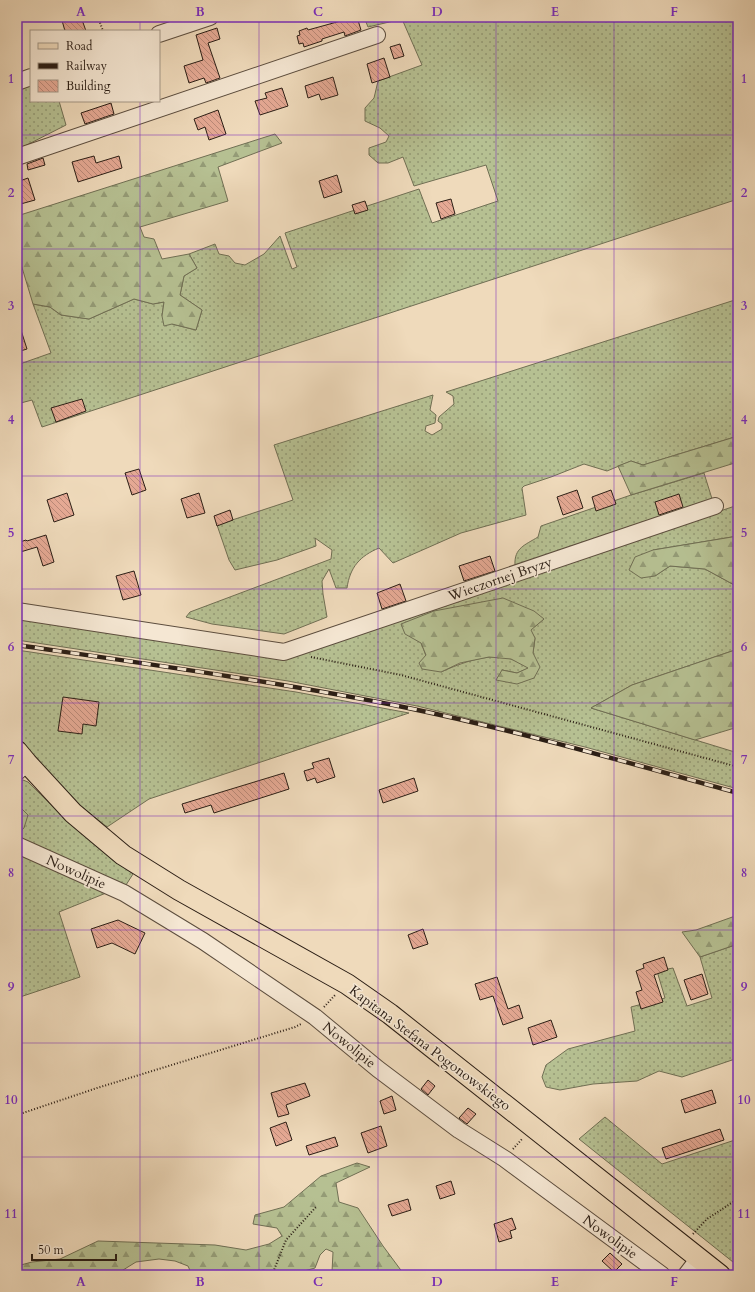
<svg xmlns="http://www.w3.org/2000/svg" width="755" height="1292" viewBox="0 0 755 1292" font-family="Cardo,serif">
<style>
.grass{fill:url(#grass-dots);stroke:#706f54;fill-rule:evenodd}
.forest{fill:url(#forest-firs);stroke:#706f54}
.building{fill:url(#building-back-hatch);stroke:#2b1e15}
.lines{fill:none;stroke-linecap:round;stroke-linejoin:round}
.minor-casing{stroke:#5c4d3e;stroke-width:18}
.major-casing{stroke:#2b1e15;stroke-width:22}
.path{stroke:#2b1e15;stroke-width:2;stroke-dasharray:1 2;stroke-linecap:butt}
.minor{stroke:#f5e7d3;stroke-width:16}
.major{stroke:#efdabb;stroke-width:20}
.rail-casing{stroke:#2b1e15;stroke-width:4.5}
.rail{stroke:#f5e7d3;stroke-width:3;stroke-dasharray:9;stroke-linecap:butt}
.grid{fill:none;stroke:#7b2cbf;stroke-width:1;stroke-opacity:0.55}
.labels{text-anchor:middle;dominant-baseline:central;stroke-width:3;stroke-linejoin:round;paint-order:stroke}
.street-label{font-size:14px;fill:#2b1e15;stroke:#f5e7d3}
.neatline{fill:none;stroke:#7b2cbf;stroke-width:1.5}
.grid-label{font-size:13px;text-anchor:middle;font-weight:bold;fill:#7b2cbf}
</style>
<defs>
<pattern id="grass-dots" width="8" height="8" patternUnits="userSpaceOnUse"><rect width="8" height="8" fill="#b6c092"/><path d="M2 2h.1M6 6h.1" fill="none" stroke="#949b76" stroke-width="1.8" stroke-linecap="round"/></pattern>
<pattern id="forest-firs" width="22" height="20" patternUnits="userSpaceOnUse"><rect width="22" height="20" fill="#b6c092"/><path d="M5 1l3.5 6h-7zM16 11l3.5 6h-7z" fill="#949b76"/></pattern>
<pattern id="building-back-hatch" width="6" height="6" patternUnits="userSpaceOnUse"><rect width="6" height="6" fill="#e5a994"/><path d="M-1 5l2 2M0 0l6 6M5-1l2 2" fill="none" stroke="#ba8978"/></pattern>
</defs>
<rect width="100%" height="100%" fill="#efdabb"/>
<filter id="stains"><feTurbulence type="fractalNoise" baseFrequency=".005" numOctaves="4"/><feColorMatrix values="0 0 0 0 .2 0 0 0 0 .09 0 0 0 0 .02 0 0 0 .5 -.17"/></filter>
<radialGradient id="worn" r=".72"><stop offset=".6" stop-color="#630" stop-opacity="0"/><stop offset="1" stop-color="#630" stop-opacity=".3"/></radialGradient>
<g class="grass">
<polygon points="364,17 738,17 738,199 42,427 32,400 17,404 17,365 51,353 33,304 50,307 61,315 89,319 134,299 153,304 164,302 162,316 172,324 196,330 202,310 180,295 184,276 197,268 189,254 215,244 219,254 229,256 235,263 245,265 264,254 280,236 292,269 297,267 285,233 419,189 432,223 498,201 486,165 414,186 403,157 388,163 378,163 369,155 369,148 386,142 389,136 380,128 365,121 365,108 374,98 378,81 422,65 402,19 368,27"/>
<polygon points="31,84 31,101 59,101 66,125 17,150 17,88"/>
<path d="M738,299V436L643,465L631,461L607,471L584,464L551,477L524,486L522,488L526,515L461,533L393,563L379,548C360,556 350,567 347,588H336L329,569L322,581L323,594L327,617L284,634L212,624L186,617L190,612L331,559L332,550L315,538L316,546L277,560L235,570L229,560L217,525L293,500L274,445L433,395L430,410L436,415L435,423L426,426L425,431L432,435L442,429V424L438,421L439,417L454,404L453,396L446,392Z"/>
<path d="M704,473L713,502L515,565C514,548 525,545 538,537L541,526L631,495Z"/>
<path d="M738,505V536L653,550L655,576L670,566L705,569L738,587V649L632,685L591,708L738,753V789L585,747L417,706L288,681L17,640V617L283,656L498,586ZM544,619L530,630L535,638L533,653L534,678L502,670L517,673L529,668C523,665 517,661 511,659C490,652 461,663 441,672L426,656L421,642Z"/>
<polygon points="17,650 296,692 409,713 149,799 107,827 81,806 41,765 17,735"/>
<path d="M23,780L28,782C61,815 95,846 133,874L126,885L59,912L80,977L17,998V834L28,815L17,804V784L19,781Z"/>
<polygon points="738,944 738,1058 682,1077 659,1071 637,1081 593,1084 560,1090 546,1087 542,1077 546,1065 568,1049 635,1031 631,1007 665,998 657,971 673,968 687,1006 712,998 700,957"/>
<polygon points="605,1117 662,1164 738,1139 738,1266 579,1139"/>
</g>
<g class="forest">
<polygon points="275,134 282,143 218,167 228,201 140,227 144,237 154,239 162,259 189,254 197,268 184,276 180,295 202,310 196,330 172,324 164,326 162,316 164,302 153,304 134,299 89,319 61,315 50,307 33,304 17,251 17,216"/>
<polygon points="738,436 738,462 631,495 618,466 631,461 643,465"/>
<polygon points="738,536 738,587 705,569 670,566 655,576 641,578 629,570 635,557 653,550"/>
<polygon points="503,598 534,611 544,619 531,630 535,638 533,653 540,667 534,678 517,684 496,680 502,670 517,673 528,668 511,659 489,657 460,663 441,672 422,669 419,663 426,655 421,643 405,634 401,624 434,611"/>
<polygon points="738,649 738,727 695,740 591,708 632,685"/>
<polygon points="17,804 28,815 24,828 17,834"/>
<polygon points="738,915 738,944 700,957 682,932 696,930"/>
<polygon points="357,1163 370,1167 336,1183 339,1202 358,1208 383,1246 403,1273 406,1275 334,1275 332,1272 333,1252 326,1249 320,1255 315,1268 290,1275 263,1270 244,1275 192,1275 188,1266 175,1261 159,1259 136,1262 115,1275 17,1275 17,1266 32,1262 60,1259 98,1241 215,1245 246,1250 269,1244 282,1236 277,1228 253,1224 255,1215 284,1207 321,1176"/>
</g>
<g class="building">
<polygon points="61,17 81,17 86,31 65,31"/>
<polygon points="355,17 357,17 361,30 345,36 344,32 322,39 322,41 304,47 303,43 299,44 297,36 300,35 299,31 307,28 308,30"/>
<polygon points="217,28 220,39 208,43 220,78 206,83 204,78 189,83 184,66 203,60 196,35"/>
<polygon points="400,44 404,56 394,59 390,47"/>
<polygon points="384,58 390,77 372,83 367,64"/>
<polygon points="333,77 338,95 321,100 319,94 308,98 305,86"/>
<polygon points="282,88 288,106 260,115 255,101 267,98 265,93"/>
<polygon points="111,103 114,114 85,124 81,113"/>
<polygon points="218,110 226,134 209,140 205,127 198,130 194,119"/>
<polygon points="94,156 96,163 119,156 122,168 78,182 72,162"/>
<polygon points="43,158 45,165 28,170 27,164"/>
<polygon points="337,175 342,192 324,198 319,181"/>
<polygon points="28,178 35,200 17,205 17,182"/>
<polygon points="451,199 455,214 441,219 436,203"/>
<polygon points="365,201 368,210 355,214 352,205"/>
<polygon points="17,324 19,324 27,349 17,352"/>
<polygon points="82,399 86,411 56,422 51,408"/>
<polygon points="139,469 146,490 132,495 125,473"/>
<polygon points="577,490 583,508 563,515 557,497"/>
<polygon points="611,490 616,504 596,511 592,497"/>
<polygon points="67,493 74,515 54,522 47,500"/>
<polygon points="199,493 205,513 187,518 181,499"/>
<polygon points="679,494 683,507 659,515 655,502"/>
<polygon points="230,510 233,520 217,526 214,516"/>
<polygon points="46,535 54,562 43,566 37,547 17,553 17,543 26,540 27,541"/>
<polygon points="490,556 495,571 464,581 459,566"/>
<polygon points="134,571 141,595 123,600 116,576"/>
<polygon points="400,584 406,601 382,609 377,593"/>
<polygon points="63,697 99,702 96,726 83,724 82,734 58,731"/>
<polygon points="329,758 335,777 317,783 315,778 307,781 304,771 314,768 312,763"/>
<polygon points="284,773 289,789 214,813 211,805 185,813 182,804"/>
<polygon points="414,778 418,791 383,803 379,790"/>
<polygon points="118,920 145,933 135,954 112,943 97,948 91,929"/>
<polygon points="423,929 428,944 413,949 408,935"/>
<polygon points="664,957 668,970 654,975 663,1002 641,1009 636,992 642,990 636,971 644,968 643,964"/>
<polygon points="702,974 708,994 691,1000 684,980"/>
<polygon points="497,977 508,1009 519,1005 523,1018 503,1025 493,996 480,1000 475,984"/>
<polygon points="551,1020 557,1037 533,1045 528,1028"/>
<polygon points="428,1080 435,1086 428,1095 421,1089"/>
<polygon points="305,1083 310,1096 286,1105 289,1114 278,1117 271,1093"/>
<polygon points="712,1090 716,1103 685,1113 681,1100"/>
<polygon points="392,1096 396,1110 384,1114 380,1101"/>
<polygon points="468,1108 476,1114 467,1124 459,1118"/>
<polygon points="286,1122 292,1140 276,1146 270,1128"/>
<polygon points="381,1126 387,1146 368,1153 361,1133"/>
<polygon points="720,1129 724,1140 666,1159 662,1148"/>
<polygon points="335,1137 338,1146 309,1155 306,1146"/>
<polygon points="451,1181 455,1194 440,1199 436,1186"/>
<polygon points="408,1199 411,1210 392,1216 388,1205"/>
<polygon points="512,1218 516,1229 510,1231 512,1238 499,1242 494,1224"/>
<polygon points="610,1253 622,1264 614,1272 602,1261"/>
</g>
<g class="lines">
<g class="minor-casing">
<g id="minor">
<polyline points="159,34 210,17"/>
<polyline points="17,82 31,77"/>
<polyline points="17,157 377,35"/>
<polyline points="17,611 284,652 715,506"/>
<polyline points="17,772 27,763"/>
<polyline points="17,845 124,893 203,941 315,1017 378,1069 459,1130 505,1159 662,1275"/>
<polyline points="686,1275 699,1258"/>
</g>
</g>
<g class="major-casing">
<polyline id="major" points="17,751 27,763 73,813 123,855 179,890 347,984 390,1014 720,1275"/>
</g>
<g class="path">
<polyline points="98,17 103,31"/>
<polyline points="17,26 24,17"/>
<polyline points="311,657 401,675 738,767"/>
<polyline points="324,1007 336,994"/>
<polyline points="17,1115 97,1088 295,1027 301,1024"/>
<polyline points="513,1149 522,1139"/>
<polyline points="693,1234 707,1219 733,1202 738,1200"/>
<polyline points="272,1275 286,1240 316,1207"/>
</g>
<use href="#minor" class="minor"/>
<use href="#major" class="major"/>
<g class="rail-casing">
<path id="rail" d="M17,645C148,664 279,682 408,708C519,731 629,763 738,793"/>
</g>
<use href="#rail" class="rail"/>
</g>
<path class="grid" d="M140,17V31M259,17V1275M378,17V1275M496,17V1275M614,17V1275M140,101V1275M17,135H738M17,249H738M17,362H738M17,476H738M17,589H738M17,703H738M17,816H738M17,930H738M17,1043H738M17,1157H738"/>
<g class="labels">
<g class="street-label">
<text transform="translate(500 579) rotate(-19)">Wieczornej Bryzy</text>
<text transform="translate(76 872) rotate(24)">Nowolipie</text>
<text transform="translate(349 1045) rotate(39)">Nowolipie</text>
<text transform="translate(430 1048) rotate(37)">Kapitana Stefana Pogonowskiego</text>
<text transform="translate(610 1237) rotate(36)">Nowolipie</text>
</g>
</g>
<rect width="755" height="1292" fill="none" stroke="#efdabb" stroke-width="44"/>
<rect x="30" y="30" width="130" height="72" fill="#f5e7d3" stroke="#a49787"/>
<rect x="38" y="43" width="20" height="6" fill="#efdabb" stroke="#a49787"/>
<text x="66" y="50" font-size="12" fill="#2b1e15">Road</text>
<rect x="38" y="63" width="20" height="6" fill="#2b1e15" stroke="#a49787"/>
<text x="66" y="70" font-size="12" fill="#2b1e15">Railway</text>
<rect x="38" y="80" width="20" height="12" fill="url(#building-back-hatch)" stroke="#a49787"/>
<text x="66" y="90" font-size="12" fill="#2b1e15">Building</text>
<path d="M32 1254v6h84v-6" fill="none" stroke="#2b1e15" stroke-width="2"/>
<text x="38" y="1254" font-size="12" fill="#2b1e15" stroke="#f5e7d3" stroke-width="3" paint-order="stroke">50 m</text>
<rect x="22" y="22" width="711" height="1248" class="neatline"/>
<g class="grid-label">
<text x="81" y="16">A</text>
<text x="200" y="16">B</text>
<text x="318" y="16">C</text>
<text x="437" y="16">D</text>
<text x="555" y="16">E</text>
<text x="674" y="16">F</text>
<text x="11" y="83">1</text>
<text x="744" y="83">1</text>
<text x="11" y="197">2</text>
<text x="744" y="197">2</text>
<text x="11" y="310">3</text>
<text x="744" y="310">3</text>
<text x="11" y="424">4</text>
<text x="744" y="424">4</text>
<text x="11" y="537">5</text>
<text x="744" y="537">5</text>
<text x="11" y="651">6</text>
<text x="744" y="651">6</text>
<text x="11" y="764">7</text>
<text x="744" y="764">7</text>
<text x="11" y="877">8</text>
<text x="744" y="877">8</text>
<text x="11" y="991">9</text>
<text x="744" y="991">9</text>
<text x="11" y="1104">10</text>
<text x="744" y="1104">10</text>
<text x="11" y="1218">11</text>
<text x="744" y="1218">11</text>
<text x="81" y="1286">A</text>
<text x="200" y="1286">B</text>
<text x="318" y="1286">C</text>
<text x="437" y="1286">D</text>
<text x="555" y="1286">E</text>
<text x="674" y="1286">F</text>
</g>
<rect width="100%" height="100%" filter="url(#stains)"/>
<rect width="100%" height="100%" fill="url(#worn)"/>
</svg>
